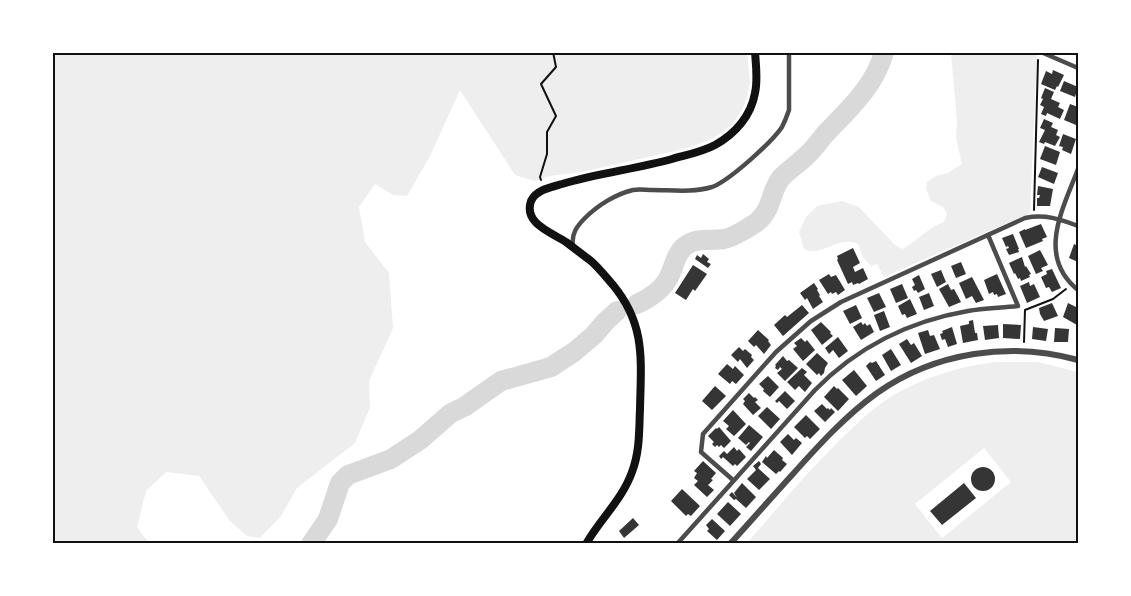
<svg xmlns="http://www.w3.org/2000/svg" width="1131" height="596" viewBox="0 0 1131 596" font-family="Lato,sans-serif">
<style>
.green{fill:#eee;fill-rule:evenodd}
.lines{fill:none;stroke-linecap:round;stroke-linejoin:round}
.river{stroke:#d9d9d9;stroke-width:20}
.building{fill:#353535}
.path{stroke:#111;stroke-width:2}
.minor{stroke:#4c4c4c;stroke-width:4.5}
.tertiary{stroke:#4c4c4c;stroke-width:6}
.primary{stroke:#111;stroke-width:8}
.neatline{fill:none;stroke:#111;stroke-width:2}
</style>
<rect width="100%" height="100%" fill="#fff"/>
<g class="green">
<polygon points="747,52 750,82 747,97 742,110 732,125 712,139 688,148 582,172 549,176 535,181 515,175 460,90 430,156 407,196 393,195 375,184 359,207 365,242 389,273 393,328 369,381 370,408 355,443 297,488 281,516 260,538 247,536 230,521 199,476 166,472 146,491 137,527 149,543 53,544 52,53"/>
<path d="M951,53H1037L1030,213L884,277L877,264L871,266L863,257L858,244C835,235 824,258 804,249L799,232L806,217L817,206L842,201L859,207L895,245L902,249C917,242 928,227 944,222L947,214L943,207L931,201L926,189L927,182L936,176L948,173L962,164L956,138L957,121Z"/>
<path d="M995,362H1038L1078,372V543H747C777,509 806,473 839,441C859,421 881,400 907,388C935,374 964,366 995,362ZM984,448L1011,482L942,538L915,504Z"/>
</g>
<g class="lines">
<g class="river">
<path d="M637,304C650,298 661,291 668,279C674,268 675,254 685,246C697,237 711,241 724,239C735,237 748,228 757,222C773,209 770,191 781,178C789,169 800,163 808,154C815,148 820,140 826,133C849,109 875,86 884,52"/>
<polyline points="311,544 328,519 340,483 348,475 391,459 420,440 451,413 464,407 501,381 551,367 574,352 594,335 605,322 617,311"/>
</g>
</g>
<g class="building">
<polygon points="1053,70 1064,75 1058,87 1057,86 1055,90 1041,84 1046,71 1052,74"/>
<polygon points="1064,81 1078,87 1075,97 1060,91"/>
<polygon points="1045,88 1054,92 1051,99 1060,103 1058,107 1064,110 1060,119 1047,113 1046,116 1041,114 1044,107 1040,105 1043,99 1041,98"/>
<polygon points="1070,104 1078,107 1078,120 1076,125 1064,120"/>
<polygon points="1044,119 1053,123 1051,127 1058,130 1056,135 1060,137 1055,146 1045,142 1044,144 1039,142 1045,130 1040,128"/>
<polygon points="1063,134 1076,139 1071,154 1062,150 1063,147 1059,146"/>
<polygon points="1045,146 1060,152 1056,165 1040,159"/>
<polygon points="1042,167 1058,173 1054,184 1038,177"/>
<polygon points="1038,186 1053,189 1050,206 1037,206 1037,198 1039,198 1040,195 1037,195"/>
<polygon points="1041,224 1047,237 1042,239 1043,241 1026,248 1019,232 1025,229 1025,230"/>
<polygon points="1013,234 1019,249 1018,249 1019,252 1009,255 1006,249 1009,248 1008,246 1006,247 1002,238"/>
<polygon points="1074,244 1078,246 1078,262 1069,258"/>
<polygon points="853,248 860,263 853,267 855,272 863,268 868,279 859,284 858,283 853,285 852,282 848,284 837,260 838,259 837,256"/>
<polygon points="1040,250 1048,265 1041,268 1043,271 1036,274 1028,256"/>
<polygon points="703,254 709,259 707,262 711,264 708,268 695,259 697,255 701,258"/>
<polygon points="1022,257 1025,267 1026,266 1031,274 1029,275 1030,277 1021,281 1020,278 1018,279 1015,273 1014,274 1009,263"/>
<polygon points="961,262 966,274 956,278 951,266"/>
<polygon points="693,265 707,274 695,291 693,289 686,300 675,293"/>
<polygon points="1052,269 1061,288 1052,292 1049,287 1046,288 1041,277 1047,274 1046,271"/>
<polygon points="941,270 946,282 937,287 931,274"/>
<polygon points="829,274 831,277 836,275 845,290 838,295 836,292 832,294 831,292 828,294 819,280"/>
<polygon points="997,274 1006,294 998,297 997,294 994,295 993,292 989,294 984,280"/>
<polygon points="919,275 925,289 918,293 916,290 914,291 912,287 915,285 912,279"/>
<polygon points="972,277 984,300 976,303 972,296 966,299 959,283"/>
<polygon points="1029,282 1030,286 1034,284 1040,297 1027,303 1020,286"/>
<polygon points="814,283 818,289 817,290 820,295 819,296 823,302 813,309 807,298 805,300 800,293"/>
<polygon points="902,284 908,298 896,303 890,289"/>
<polygon points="948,284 951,290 954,289 961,302 949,307 939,289"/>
<polygon points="879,293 886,307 874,312 867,298"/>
<polygon points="929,293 934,306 924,310 919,297"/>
<polygon points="910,299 917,314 907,318 905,314 902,315 898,306"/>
<polygon points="1052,303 1058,316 1044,321 1040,314 1039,308"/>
<polygon points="1068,303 1078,308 1077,325 1063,317"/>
<polygon points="802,305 809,313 783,336 774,325 785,315 787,317"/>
<polygon points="856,305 862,318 850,324 843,311"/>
<polygon points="884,311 890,327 880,331 874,315"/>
<polygon points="973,320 975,333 977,333 978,340 963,343 960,326 969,324 969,321"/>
<polygon points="821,322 831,332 830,333 833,336 822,345 811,330"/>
<polygon points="861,322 863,325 865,323 867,326 870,324 874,332 861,340 853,327"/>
<polygon points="1003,324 1021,325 1020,339 1003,338"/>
<polygon points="998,325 999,338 985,340 983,326"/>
<polygon points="952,327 957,344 948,347 945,339 942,340 940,334 943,333 942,331"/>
<polygon points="1033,327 1048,329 1046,341 1032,339"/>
<polygon points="1055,328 1069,329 1068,342 1054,342"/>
<polygon points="758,330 769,340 768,341 771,345 764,354 756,345 754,347 748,341"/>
<polygon points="928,330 930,336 934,335 940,349 925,354 918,333"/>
<polygon points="838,337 848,351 839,358 833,350 829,354 825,348"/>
<polygon points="801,338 805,342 807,340 815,350 803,361 793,349 797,346 794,343"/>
<polygon points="907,339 911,345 914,343 922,356 911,363 899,344"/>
<polygon points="739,347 743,351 745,349 752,355 751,357 754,360 747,368 740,359 738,362 731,355"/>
<polygon points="891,349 901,365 891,371 882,355"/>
<polygon points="817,353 828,363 825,368 824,373 821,376 819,373 817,375 806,364"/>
<polygon points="783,356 787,361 789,360 798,368 785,381 777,373 782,369 780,367 778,370 775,368 776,366 775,365"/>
<polygon points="876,361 885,375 876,381 866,366 870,362 872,363"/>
<polygon points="727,364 733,369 735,366 744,375 736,384 732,381 730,384 718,374"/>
<polygon points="802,368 807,372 804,375 812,383 805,392 799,386 795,390 787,382"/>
<polygon points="854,370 867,386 856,396 842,380"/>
<polygon points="768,376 779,387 770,397 763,391 764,389 759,384"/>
<polygon points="715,386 726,396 712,410 702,401"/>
<polygon points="834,386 837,389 838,388 849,399 838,411 824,397"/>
<polygon points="785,391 795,401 787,409 779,401 777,403 775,401"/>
<polygon points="749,393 754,398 755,397 758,400 755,402 761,408 753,415 743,404 745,401 743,399"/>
<polygon points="822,404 827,409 828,408 830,410 831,408 835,412 825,422 814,411"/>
<polygon points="767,407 780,419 771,429 758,416"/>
<polygon points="733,410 746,424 734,436 726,429 729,426 723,421"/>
<polygon points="806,415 820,429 810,439 807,436 805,438 794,427"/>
<polygon points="749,425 763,437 751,451 746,447 750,443 749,442 746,445 738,438"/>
<polygon points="719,427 731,441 724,448 721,445 719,447 717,445 715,447 712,444 714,442 708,436 716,428 717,429"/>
<polygon points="788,434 794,440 796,438 802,443 792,455 780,442"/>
<polygon points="734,447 737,451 739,449 746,457 737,466 735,464 733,466 723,457 721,459 719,456 724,451 727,454"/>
<polygon points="774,450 783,458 782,460 787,464 780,472 779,471 776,474 762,462 766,456 767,458"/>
<polygon points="703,461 716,473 711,479 713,480 708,485 714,490 707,497 694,485 698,481 694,478 697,473 694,471"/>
<polygon points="759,461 761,464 758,468 770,479 759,490 747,479 756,470 753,466"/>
<circle cx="983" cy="479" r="12"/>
<polygon points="742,483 756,497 746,508 736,499 734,500 729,495 732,492 737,498 734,493"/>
<polygon points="964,483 976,498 942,525 930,511"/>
<polygon points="682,489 700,506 691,516 688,514 686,516 671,501"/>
<polygon points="728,502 741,514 730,526 717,514"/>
<polygon points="633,518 639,525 624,538 619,531"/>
<polygon points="712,519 725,531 717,540 707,531 709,529 706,525"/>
</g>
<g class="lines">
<g class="path">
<polyline points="541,180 540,177 547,154 547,132 556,116 541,84 556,67 553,52"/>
<polyline points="1034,210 1038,60"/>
<polyline points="1024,342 1025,310 1053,299 1066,289"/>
</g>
<g class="minor">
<polyline points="1041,52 1078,68"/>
<path d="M1078,169C1063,209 1036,256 1078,290"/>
<path d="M573,246C571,234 577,226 585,218C598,205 616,194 633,190C639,189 646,190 652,190C671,190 692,193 712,187C729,181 772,142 782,127C785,121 787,116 789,110V52"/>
<path d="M733,480L701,452L703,434L776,352L811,321L841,302L1025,218C1045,214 1060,219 1078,226"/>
<path d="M677,544L815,390C856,348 909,321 968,311C984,308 1001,308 1018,306L988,235"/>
</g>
<path class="tertiary" d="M730,544C751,521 771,498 792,475C818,446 845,416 877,393C935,352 1011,341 1078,360"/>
<path class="primary" d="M586,544C601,518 622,500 632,472C640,451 639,430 640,409C641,360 646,325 613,285C606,277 599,268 591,261C583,255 574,248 566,242C553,233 523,224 531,201C536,190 551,187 562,184C598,173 636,169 672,159C686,155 702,152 715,145C735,134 751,116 755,93C758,80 756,66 755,52"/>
</g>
<rect width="1131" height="596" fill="none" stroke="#ffffff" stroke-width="108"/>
<rect x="54" y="54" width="1023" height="488" class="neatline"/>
</svg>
